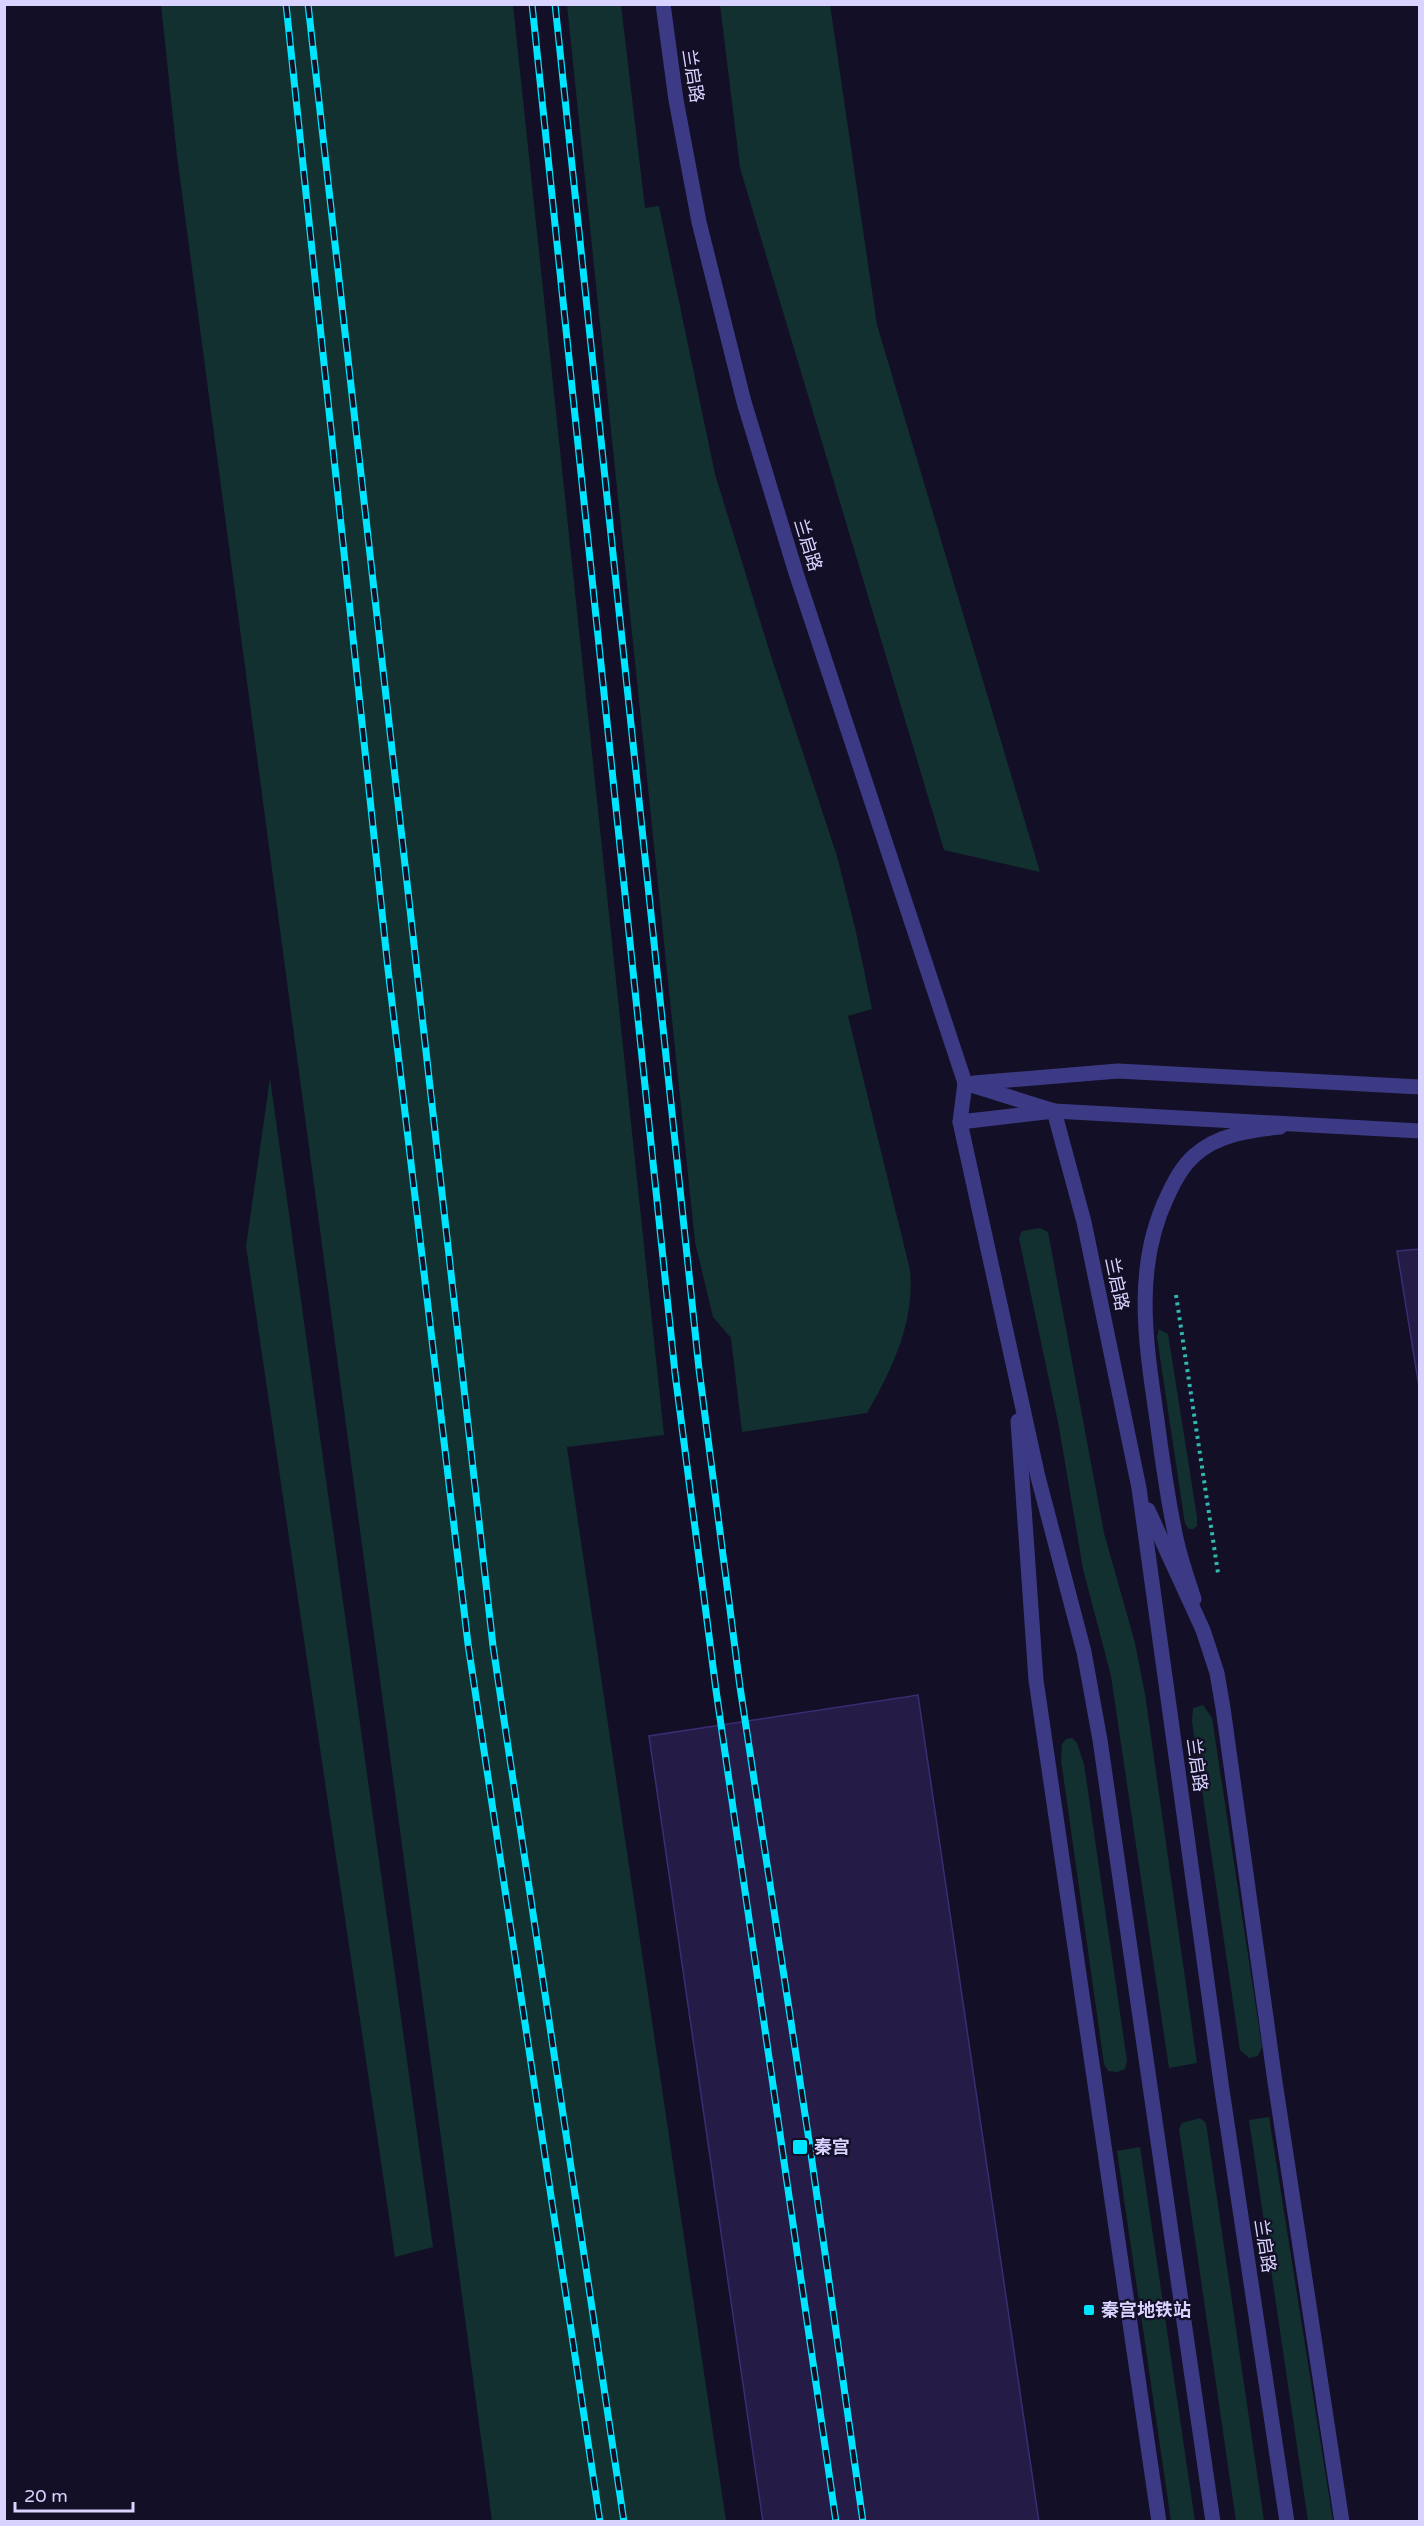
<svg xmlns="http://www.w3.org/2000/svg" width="1424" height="2526" viewBox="0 0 1424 2526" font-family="'Varela Round','Noto Sans SC',sans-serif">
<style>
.green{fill:#12302f}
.building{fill:#241b47;stroke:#3b2d73;stroke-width:1.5}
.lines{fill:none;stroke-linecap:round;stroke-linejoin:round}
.path{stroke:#2fb8b0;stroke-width:4;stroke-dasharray:3 4.5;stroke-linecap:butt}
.minor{stroke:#3d3a85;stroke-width:15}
.tertiary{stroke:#3d3a85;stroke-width:15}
.rail-casing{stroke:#00e5ff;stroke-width:7}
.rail{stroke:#130f26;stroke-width:4.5;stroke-dasharray:14;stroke-linecap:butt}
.poi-dot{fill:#00e5ff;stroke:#130f26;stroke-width:2}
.labels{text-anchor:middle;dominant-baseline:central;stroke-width:4.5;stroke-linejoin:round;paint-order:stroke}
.street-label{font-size:18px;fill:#d9d4ff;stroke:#130f26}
.poi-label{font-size:18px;font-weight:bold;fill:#d9d4ff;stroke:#130f26;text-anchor:start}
</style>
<rect width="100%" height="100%" fill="#130f26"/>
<g class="green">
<polygon points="161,5 513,5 664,1435 567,1447 726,2521 492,2521 177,156"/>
<path d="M567,5H621L645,208L659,206L715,474L770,653L837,856L856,932L872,1009L848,1016L910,1270C915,1322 892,1370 867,1413L742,1432L731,1338L713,1317L695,1242Z"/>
<polygon points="720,5 830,5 877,325 1040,872 944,850 740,168"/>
<polygon points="270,1078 433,2247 395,2257 246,1246"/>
<polygon points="1040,1228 1048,1232 1104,1533 1135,1643 1145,1694 1197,2063 1169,2068 1111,1676 1083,1569 1059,1427 1019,1238 1022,1231"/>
<polygon points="1159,1329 1168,1334 1197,1517 1197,1526 1193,1529 1189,1529 1185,1524 1157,1337"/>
<polygon points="1203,1705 1212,1718 1262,2047 1258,2056 1249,2058 1240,2050 1192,1722 1193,1708"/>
<polygon points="1072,1738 1077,1743 1084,1764 1127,2061 1125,2069 1117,2072 1108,2071 1104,2064 1061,1760 1062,1744 1066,1739"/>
<polygon points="1269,2117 1333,2521 1308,2521 1249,2120"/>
<polygon points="1200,2118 1206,2123 1264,2521 1236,2521 1179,2129 1182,2123"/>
<polygon points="1140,2147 1195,2521 1171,2521 1117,2151"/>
</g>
<g class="building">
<polygon points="1420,1249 1420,1393 1397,1251"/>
<polygon points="918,1695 1039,2522 763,2522 649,1736"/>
</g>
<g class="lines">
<polyline class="path" points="1176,1295 1218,1573"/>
<path class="minor" d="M1194,1599C1187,1577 1179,1555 1175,1533C1167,1496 1162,1458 1157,1420C1146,1344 1133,1269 1167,1197C1174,1182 1182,1166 1195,1155C1217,1135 1250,1130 1280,1127"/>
<g class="tertiary">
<polyline points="663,4 676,100 699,222 744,402 796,573 965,1083 960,1122 1038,1477 1084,1652 1100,1740 1213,2522"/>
<polyline points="965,1083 1054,1111 1084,1222 1139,1488 1222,2090 1287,2522"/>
<polyline points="974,1083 1118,1071 1420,1087"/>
<polyline points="960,1122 1054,1111 1420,1131"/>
<polyline points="1018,1421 1036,1680 1159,2522"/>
<polyline points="1148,1510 1203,1630 1217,1673 1223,1708 1275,2082 1342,2522"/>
</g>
<g class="rail-casing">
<g id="rail">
<polyline points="286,4 388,969 468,1644 600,2522"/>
<polyline points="308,4 493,1646 624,2522"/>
<polyline points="532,4 675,1373 716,1690 836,2522"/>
<polyline points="555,4 699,1369 740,1687 810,2147 863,2522"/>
</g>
</g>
<use href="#rail" class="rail"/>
</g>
<g class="poi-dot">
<rect x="792" y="2139" width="16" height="16" rx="3"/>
<rect x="1083" y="2304" width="12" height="12" rx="3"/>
</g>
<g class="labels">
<g class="street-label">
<text transform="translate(693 76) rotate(81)">兰启路</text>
<text transform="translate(808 545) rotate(73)">兰启路</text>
<text transform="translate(1117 1284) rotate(78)">兰启路</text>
<text transform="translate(1197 1765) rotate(82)">兰启路</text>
<text transform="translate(1265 2246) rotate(81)">兰启路</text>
</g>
<g class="poi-label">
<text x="814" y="2147">秦宫</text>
<text x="1101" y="2310">秦宫地铁站</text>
</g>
</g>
<rect width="1424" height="2526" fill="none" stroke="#d9d4ff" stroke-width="12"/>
<path d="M15 2502v9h118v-9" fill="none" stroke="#d9d4ff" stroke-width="3"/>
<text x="24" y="2502" font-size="18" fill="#d9d4ff" stroke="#130f26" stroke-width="4.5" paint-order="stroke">20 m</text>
</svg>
